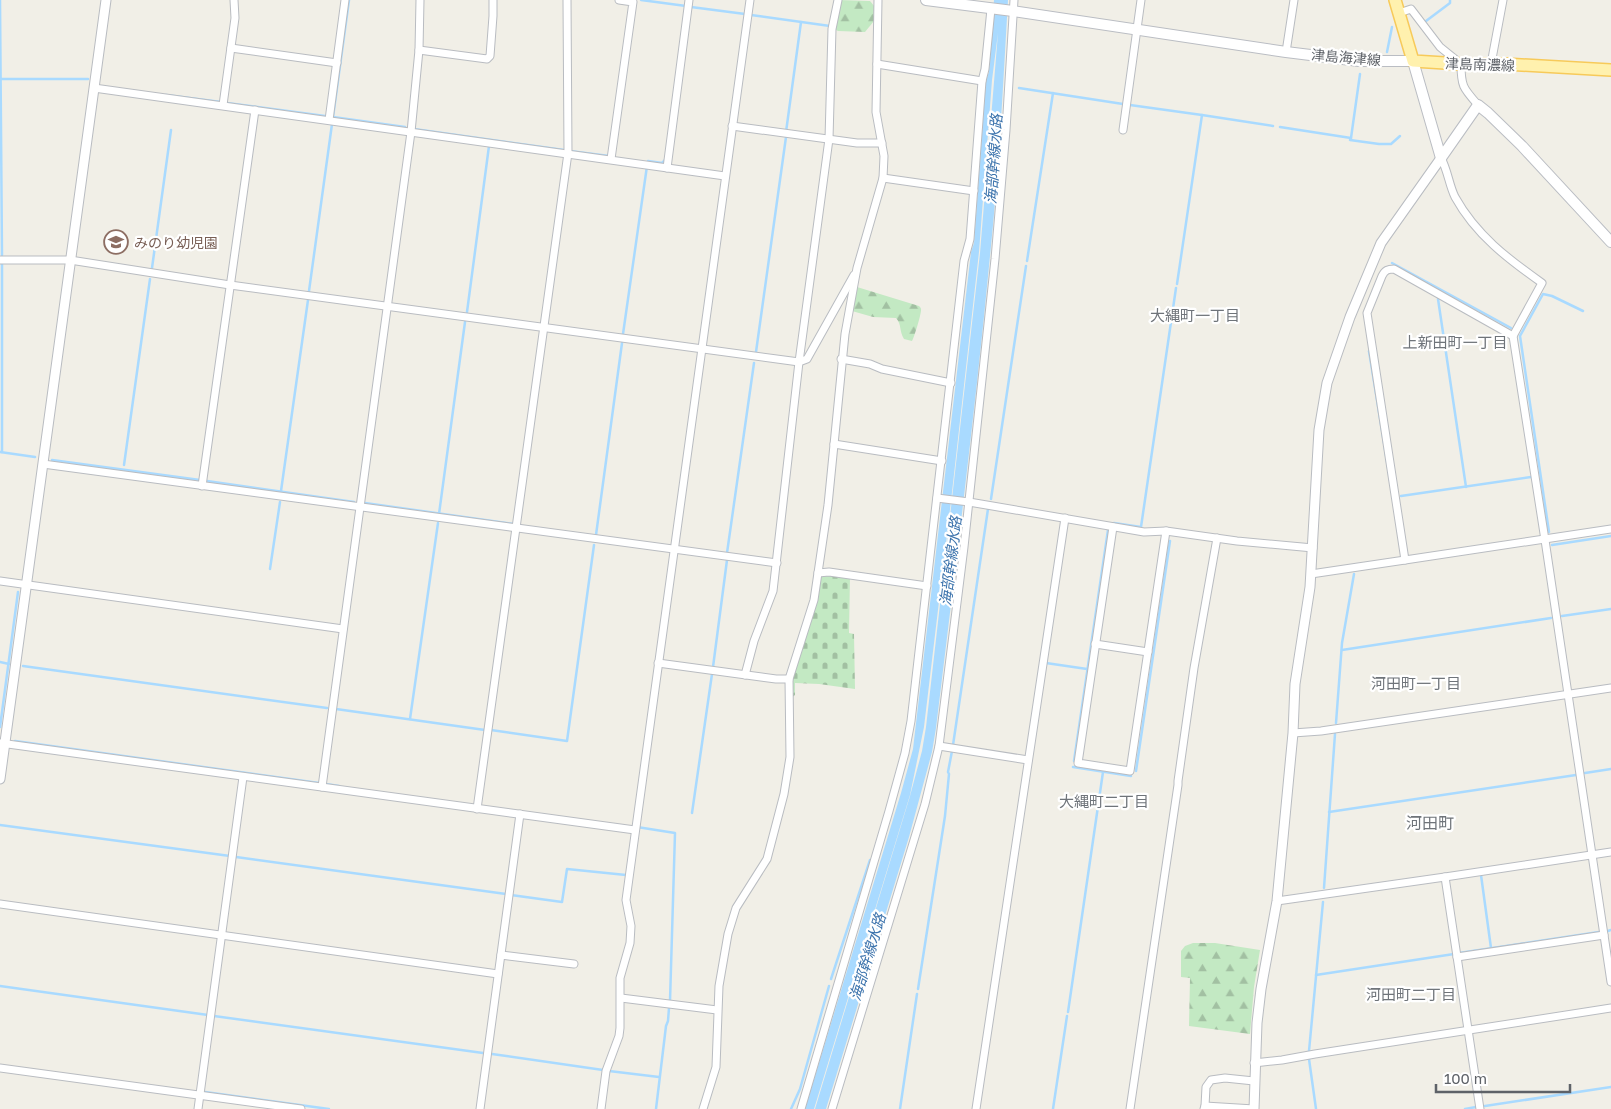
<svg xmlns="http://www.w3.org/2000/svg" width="1611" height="1109" viewBox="0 0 1611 1109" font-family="'Golos Text','Noto Sans JP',sans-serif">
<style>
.forest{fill:url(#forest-firs)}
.cemetery{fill:url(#cemetery-stones)}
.water{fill:#a9daff}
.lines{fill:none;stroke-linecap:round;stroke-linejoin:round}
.stream{stroke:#a9daff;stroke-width:2.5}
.minor-casing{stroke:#b9bcc1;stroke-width:9}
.tertiary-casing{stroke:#b9bcc1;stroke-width:11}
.secondary-casing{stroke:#babdc3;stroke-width:12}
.primary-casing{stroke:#f7ca5a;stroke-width:14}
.minor{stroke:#fff;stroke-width:7}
.tertiary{stroke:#fff;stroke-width:9}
.secondary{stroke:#fff;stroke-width:10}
.primary{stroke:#fff1ae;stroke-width:11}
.labels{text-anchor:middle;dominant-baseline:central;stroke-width:4.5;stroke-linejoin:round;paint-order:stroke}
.street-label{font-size:14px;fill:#5e6268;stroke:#fff}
.education-label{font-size:14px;fill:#785e54;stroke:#fff;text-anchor:start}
.water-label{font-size:15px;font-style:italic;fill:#3d74ad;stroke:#fff}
.neighbourhood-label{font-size:15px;fill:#6f747a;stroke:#fff}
.quarter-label{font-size:16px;fill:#6f747a;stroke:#fff}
</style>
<defs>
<pattern id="forest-firs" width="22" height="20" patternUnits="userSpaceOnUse" patternTransform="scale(1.25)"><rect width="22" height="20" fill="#c3e9c3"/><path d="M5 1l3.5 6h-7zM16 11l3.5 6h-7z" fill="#a2c0a2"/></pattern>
<pattern id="cemetery-stones" width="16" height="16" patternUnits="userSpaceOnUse" patternTransform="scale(1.25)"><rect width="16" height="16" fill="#c3e9c3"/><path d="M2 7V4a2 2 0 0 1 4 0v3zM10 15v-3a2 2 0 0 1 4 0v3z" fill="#a2c0a2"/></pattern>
</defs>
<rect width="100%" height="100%" fill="#f1efe7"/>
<g class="forest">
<polygon points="838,0 870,1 875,7 874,21 865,32 838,31 834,29"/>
<path d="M857,287L919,306C920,307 921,308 921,309C922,312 914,338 912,341L904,339C899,331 902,325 896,318L873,317L852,311Z"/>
<polygon points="1193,943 1215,943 1260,950 1254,987 1250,1034 1189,1026 1190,978 1181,977 1181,951 1185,946"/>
</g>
<polygon class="cemetery" points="826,575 850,577 849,633 854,634 855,689 819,684 795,683 795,695 791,698 791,681 819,580 822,576"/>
<path class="water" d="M994,0H1008C1003,85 999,171 990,256C975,413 955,571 936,728L932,752L909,837L826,1109H815L910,796L922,751L926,727L980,253L998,33L992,80L979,252L951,501L924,727L910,795L814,1109H805L901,793L913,749L971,252L974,243L986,80L989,72Z"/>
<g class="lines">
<g class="stream">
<polyline points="0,0 2,255"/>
<polyline points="349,0 333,117 405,127"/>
<polyline points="641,0 686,6"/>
<polyline points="691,7 745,14"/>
<polyline points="751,15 830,26"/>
<polyline points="1426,21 1450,3 1450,0"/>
<polyline points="1387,52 1392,27"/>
<polyline points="1,79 88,79"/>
<polyline points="1019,88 1123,104"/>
<polyline points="166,95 221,102"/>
<polyline points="227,103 325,116"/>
<polyline points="1130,105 1202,115"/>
<polyline points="1280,127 1351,138 1360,74"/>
<polyline points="414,129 564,150"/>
<polyline points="786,132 801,22"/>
<polyline points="1351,138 1350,140 1379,144 1391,144 1400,136"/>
<polyline points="570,151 609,156 609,154"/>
<polyline points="648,161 662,163 665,160"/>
<polyline points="1027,261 1053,93"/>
<polyline points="1392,263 1511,328"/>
<polyline points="2,264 2,452"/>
<polyline points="152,268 171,130"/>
<polyline points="1177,284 1202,115 1273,126"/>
<polyline points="309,291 332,124"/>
<polyline points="1438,299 1466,487"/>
<polyline points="467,312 489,146"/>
<polyline points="623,334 647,166"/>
<polyline points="1369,351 1393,498"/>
<polyline points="756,352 786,137"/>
<polyline points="0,452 35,457"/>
<polyline points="52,460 200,480"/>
<polyline points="124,465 150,279"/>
<polyline points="207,481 354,502"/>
<polyline points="281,491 308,300"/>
<polyline points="1401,496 1531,477"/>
<polyline points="991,499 1026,266"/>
<polyline points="365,503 514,524"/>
<polyline points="439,514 465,322"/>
<polyline points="1114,523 1141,527 1176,288"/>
<polyline points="1549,532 1520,336 1543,294 1552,296 1583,311"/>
<polyline points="596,535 622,343"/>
<polyline points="1552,545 1611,536"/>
<polyline points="726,553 727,553 754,363"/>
<polyline points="270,569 280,502"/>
<polyline points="1562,616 1611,609"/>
<polyline points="1342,650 1551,618"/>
<polyline points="0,662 9,664"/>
<polyline points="1046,663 1087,669"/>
<polyline points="23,666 327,708"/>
<polyline points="713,667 727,560"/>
<polyline points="336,709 485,730"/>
<polyline points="410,719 438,523"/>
<polyline points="1336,723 1342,643 1354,574"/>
<polyline points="0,727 18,592"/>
<polyline points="491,730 567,741 594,545"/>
<polyline points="15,741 319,783"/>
<polyline points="953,745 988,509"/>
<polyline points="1074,761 1108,530"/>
<polyline points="1073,767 1131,776"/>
<polyline points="1136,771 1170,541"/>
<polyline points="1585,773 1611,769"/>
<polyline points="326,784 339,786"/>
<polyline points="1329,812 1576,775"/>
<polyline points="692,813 712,674"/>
<polyline points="0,825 230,856"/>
<polyline points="637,827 675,833 670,1001"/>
<polyline points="236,857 506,894"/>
<polyline points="1481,875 1491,948"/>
<polyline points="1324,888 1335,734"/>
<polyline points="511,895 562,902 567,869 626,875"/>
<polyline points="1608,931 1611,930"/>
<polyline points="1459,953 1599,932"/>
<polyline points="1316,975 1454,954"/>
<polyline points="831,979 870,860"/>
<polyline points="0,986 208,1015"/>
<polyline points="918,989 945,816 949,774 948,772 952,751"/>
<polyline points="1068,1012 1103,772"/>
<polyline points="214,1016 483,1053"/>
<polyline points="1309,1051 1323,902"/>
<polyline points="492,1054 603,1070"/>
<polyline points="1309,1059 1316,1109"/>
<polyline points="609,1071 659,1077"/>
<polyline points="205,1092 329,1109"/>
<polyline points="1485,1106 1611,1087"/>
<polyline points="656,1109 666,1026 668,1021 669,1008"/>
<polyline points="791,1109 800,1089 829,986"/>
<polyline points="900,1109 917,994"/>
<polyline points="1053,1109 1067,1016"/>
<polyline points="1465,1109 1476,1107"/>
</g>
<g class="minor-casing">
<g id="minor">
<path d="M1399,13L1411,9L1440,47L1461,64C1461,86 1463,88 1478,105"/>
<polyline points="231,48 337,63"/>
<polyline points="419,50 487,59 490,56 493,16 493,0"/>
<polyline points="1286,52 1294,0"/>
<polyline points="877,64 982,81"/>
<polyline points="1491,64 1503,0"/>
<polyline points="94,88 725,176"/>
<polyline points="223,105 235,18 234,0"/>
<polyline points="329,120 345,0"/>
<polyline points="732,126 857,143 882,143"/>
<polyline points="1123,130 1141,0"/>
<path d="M1441,158C1448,171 1449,185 1455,197C1476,235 1508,259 1542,283L1513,336L1545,540L1611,982"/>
<polyline points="611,159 633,2 619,0"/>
<polyline points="667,168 689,0"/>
<polyline points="883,178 974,191"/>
<polyline points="0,260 70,260 230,285 799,362 807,359 854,275"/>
<path d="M1513,336L1394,269C1388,269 1385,270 1382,276L1367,313L1405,560L1611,529"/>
<polyline points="841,359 870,364 882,369 951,383"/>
<polyline points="834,444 942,461"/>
<polyline points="43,464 777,563"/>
<polyline points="202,486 255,110"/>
<polyline points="937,498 969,502 1144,532 1166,531 1237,541 1313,548"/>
<polyline points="1113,527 1078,763 1130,771 1166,531"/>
<polyline points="818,573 829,572 927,586"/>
<polyline points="1311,574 1405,560"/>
<polyline points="0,581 343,629"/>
<polyline points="1095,644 1148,652"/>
<polyline points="658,663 776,679 789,679"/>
<polyline points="745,675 754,641 773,591 799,362 829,139 832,29 838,0"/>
<polyline points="1293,733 1321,731 1611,688"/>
<polyline points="0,743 635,830"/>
<polyline points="939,746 1028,760"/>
<polyline points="322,787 411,132 419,50 420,0"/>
<polyline points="477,809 568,153 567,0"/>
<polyline points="1445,877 1611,852"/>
<polyline points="1277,901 1445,877 1480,1109"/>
<polyline points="0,904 498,974"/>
<polyline points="501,955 574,964"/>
<polyline points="1457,957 1604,935"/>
<polyline points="621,998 717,1010"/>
<polyline points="1254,1063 1282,1060 1315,1054 1611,1008"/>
<polyline points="0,1068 301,1109"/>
<polyline points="1205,1106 1206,1087 1211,1080 1225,1078 1254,1081"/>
<polyline points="198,1109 243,777"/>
<polyline points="480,1109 520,814"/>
<polyline points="601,1109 606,1071 619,1036 620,1028 620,978 630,943 631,926 626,900 750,0"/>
<polyline points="703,1109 716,1067 719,986 728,934 736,908 767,859 784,794 790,757 789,679 814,600 828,505 845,334 857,268 883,178 884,156 876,112 878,0"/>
<polyline points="801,1109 889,811 905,753 911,721 964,261 970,239 982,81 985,69 991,9"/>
<polyline points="832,1109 925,804 939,746 964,547 995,259 1006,130 1014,0"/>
<polyline points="976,1109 1065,518"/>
<polyline points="1130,1109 1178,785 1178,781 1194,668 1217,538"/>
<polyline points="1204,1109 1205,1106 1254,1109"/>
</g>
</g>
<g class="tertiary-casing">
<g id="tertiary">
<polyline points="0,779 106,0"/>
<polyline points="1254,1109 1257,1023 1261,989 1277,901 1293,733 1295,684 1310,587 1319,430 1327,383 1350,317 1381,243 1441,158"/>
</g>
</g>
<g class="secondary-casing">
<g id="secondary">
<polyline points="926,0 1013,11 1286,52 1359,61 1413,61 1441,158"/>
<polyline points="1441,158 1478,105 1488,113 1522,146 1611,242"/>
</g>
</g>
<g class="primary-casing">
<polyline id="primary" points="1395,0 1413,61 1461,64 1505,64 1611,70"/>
</g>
<use href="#minor" class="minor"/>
<use href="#tertiary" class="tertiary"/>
<use href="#secondary" class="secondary"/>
<use href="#primary" class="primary"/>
</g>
<defs>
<g id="school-ring" transform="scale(1.25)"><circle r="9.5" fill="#fff" stroke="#8d6e63" stroke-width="1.5"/><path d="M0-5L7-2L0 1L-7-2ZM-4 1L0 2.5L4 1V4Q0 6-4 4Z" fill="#8d6e63"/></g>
</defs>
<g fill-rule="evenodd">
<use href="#school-ring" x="116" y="242"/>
</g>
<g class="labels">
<g class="street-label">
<text transform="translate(1346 57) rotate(5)">津島海津線</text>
<text transform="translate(1480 64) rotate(2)">津島南濃線</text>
</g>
<g class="education-label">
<text x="134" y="242">みのり幼児園</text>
</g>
<g class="water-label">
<text transform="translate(993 159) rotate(-86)">海部幹線水路</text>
<text transform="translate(950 561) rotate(-83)">海部幹線水路</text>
<text transform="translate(867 957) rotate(-73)">海部幹線水路</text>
</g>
<g class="neighbourhood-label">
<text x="1195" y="315">大縄町一丁目</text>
<text x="1455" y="342">上新田町一丁目</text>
<text x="1416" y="683">河田町一丁目</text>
<text x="1104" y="801">大縄町二丁目</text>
<text x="1411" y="994">河田町二丁目</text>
</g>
<g class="quarter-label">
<text x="1430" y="823">河田町</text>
</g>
</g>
<path d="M1436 1084v8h134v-8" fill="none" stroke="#5e6268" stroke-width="2.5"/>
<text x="1444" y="1084" font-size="15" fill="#5e6268" stroke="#ffffff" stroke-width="4" paint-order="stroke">100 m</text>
</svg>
